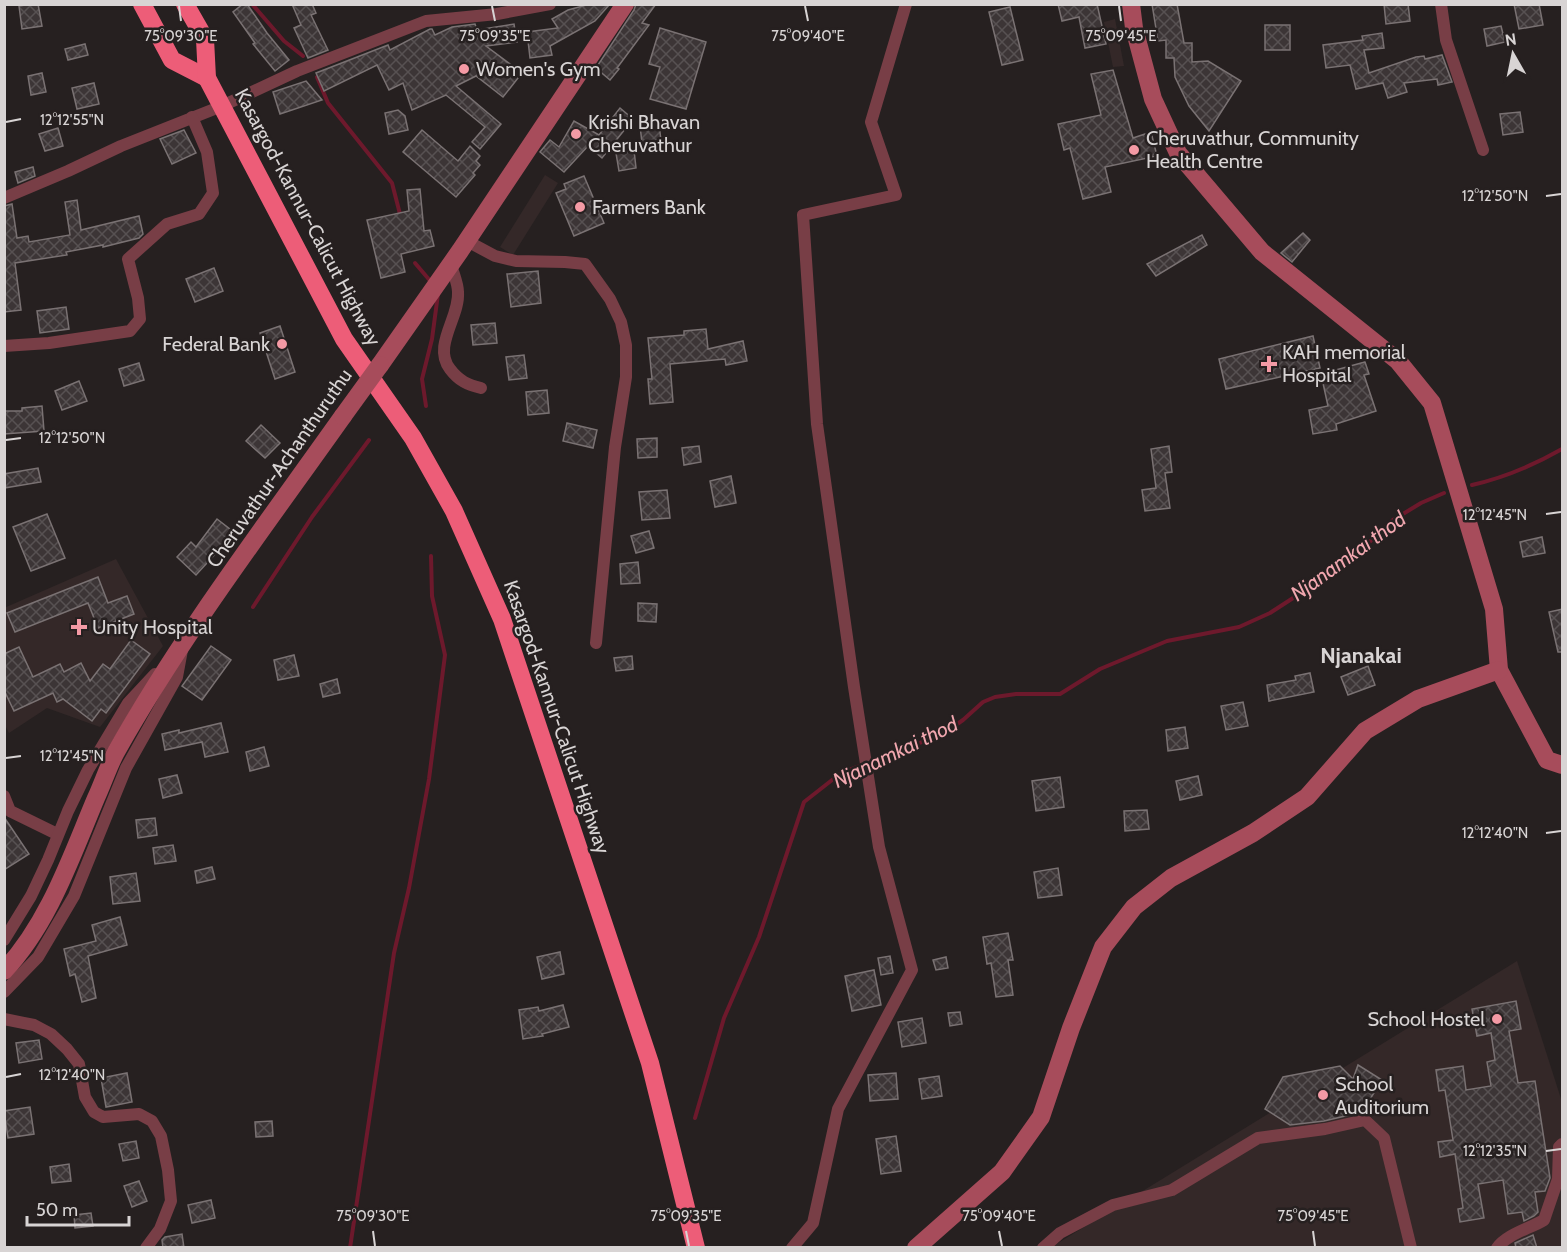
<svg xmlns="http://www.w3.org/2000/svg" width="1567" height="1252" viewBox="0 0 1567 1252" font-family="Cabin,sans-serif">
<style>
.built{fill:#342828}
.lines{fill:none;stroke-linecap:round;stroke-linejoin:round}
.stream{stroke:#6d192c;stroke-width:4}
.building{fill:url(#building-cross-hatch);stroke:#7a7273;stroke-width:1.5}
.street{stroke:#783e46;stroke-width:12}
.secondary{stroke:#a74c5b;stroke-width:18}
.highway{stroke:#ed5d78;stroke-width:18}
.secondary-bridge{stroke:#a74c5b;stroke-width:18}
.ticks{fill:none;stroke:#d8d4d4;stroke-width:2}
.poi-dot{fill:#f49aa5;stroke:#262020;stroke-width:2}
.labels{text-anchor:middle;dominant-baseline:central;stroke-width:5;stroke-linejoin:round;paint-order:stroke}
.poi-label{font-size:20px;fill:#d8d4d4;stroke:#262020;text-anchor:start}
.street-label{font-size:20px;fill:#d8d4d4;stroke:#262020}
.water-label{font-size:21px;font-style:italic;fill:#f1a7af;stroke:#262020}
.quarter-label{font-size:22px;font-weight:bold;fill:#d8d4d4;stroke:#262020}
.ticks-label{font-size:15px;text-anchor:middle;fill:#d8d4d4;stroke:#262020;stroke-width:5;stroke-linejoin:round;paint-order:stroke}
</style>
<defs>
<pattern id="building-cross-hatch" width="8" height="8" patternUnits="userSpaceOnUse" patternTransform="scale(1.5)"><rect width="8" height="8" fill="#3c3536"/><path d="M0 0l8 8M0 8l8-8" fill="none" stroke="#575152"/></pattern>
</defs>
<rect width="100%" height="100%" fill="#262020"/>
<g class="built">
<polygon points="1115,19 1124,66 1113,67 1104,22"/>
<polygon points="545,175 558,183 513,255 500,247"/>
<polygon points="116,559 163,646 100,727 47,708 9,733 4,723 4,608"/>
<polygon points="1517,961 1562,1102 1562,1247 1050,1248"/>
</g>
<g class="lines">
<g class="stream">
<polyline points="252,4 284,41 303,56"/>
<polyline points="317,77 328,103 392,183 401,218"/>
<polyline points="415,263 432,283"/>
<polyline points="426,406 422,379 432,339 438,294"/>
<path d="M1472,485C1503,478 1534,465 1562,449"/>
<polyline points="253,607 312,517 369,440"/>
<polyline points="695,1118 724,1018 759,937 804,802 841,773 943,734 963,720 983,702 995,697 1016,694 1060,694 1100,669 1167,641 1239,627 1270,613 1307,589 1347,557 1361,550 1393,520 1421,503 1444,493"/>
<polyline points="350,1248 394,953 409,888 429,779 445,655 432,596 431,556"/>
</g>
</g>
<g class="building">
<polygon points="32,4 38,4 42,26 22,29 19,6"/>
<polygon points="243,4 247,4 267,33 289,60 275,71 253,44 255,43 233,12"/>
<polygon points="292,4 312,4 316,13 311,15 328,50 308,58 294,28 301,25"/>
<polygon points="590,4 610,4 595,21 550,46 552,55 530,58 527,32 558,28 552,19 568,10"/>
<polygon points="636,4 656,4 642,23 649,25 617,68 619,69 610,80 596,68 634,10"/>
<polygon points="1058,4 1097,4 1106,44 1085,48 1079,17 1062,21"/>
<polygon points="1152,4 1177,4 1184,43 1192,43 1192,62 1208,61 1241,81 1209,131 1189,106 1175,77 1174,58 1166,58 1166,40 1158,41"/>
<polygon points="1384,4 1408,4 1410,21 1386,24"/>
<polygon points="1514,4 1539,4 1543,25 1519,29"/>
<polygon points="1010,7 1023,60 1002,65 989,12"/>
<polygon points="475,24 477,30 514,24 517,42 486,46 522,73 503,97 476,76 456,86 501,124 480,149 472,142 485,127 446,95 412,110 403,83 389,90 377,65 324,91 316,73 388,45 390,50 430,29 432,29 435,35 452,27"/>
<rect x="1265" y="25" width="25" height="25"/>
<polygon points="1501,26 1505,42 1487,46 1484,29"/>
<polygon points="660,28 706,42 686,109 650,99 660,67 649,64"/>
<polygon points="1382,33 1384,48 1364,50 1369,73 1416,57 1424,56 1425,59 1442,55 1452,82 1438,85 1437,79 1404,83 1407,92 1388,98 1383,83 1356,89 1350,65 1326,68 1323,45 1363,40 1362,36"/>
<polygon points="85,44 88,55 68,60 65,49"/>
<polygon points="1113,70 1133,138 1151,132 1157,156 1105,167 1111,192 1083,199 1070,148 1064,150 1058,124 1101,115 1091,74"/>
<polygon points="42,73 46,92 31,95 28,76"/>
<polygon points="306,81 322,100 280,114 273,92"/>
<polygon points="94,83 99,104 77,109 72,88"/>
<polygon points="620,108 633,119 602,158 588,146 564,172 540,152 550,140 559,147 574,121 599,135"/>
<polygon points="398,110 405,116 408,130 389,134 385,113"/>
<polygon points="1520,112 1523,132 1503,135 1500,114"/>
<polygon points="659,124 662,149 643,151 640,126"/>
<polygon points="58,128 63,146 45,151 39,134"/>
<polygon points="184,130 196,153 172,164 160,139"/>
<polygon points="422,130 458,161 470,146 480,156 476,161 480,165 473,173 475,175 456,197 403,152"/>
<polygon points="634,150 636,168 619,171 616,153"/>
<polygon points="33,167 35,176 18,183 15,172"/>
<polygon points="584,176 604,223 574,236 556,193 566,189 564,184"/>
<polygon points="420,189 424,231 430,230 434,246 401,254 405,272 381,278 367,220 409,211 407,190"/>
<polygon points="77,200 81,230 139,216 143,234 139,238 103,247 103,245 66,252 67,255 15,263 21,310 4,312 4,206 12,204 17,238 28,236 29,242 70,235 65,202"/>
<polygon points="1303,233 1310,240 1292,262 1281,253"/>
<polygon points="1202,235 1207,245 1156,276 1147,264"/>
<polygon points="214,268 223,291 195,302 186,279"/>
<polygon points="538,271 541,303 511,307 507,274"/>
<polygon points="66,307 69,329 40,333 37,311"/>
<polygon points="495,323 497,343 473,345 471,325"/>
<polygon points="280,326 295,372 275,379 260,333"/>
<polygon points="706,329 708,349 743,341 747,361 726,365 725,359 670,364 673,402 650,404 648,379 652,379 648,338 684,335 684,331"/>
<polygon points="1313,336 1320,368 1226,389 1219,359"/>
<polygon points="524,355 527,378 509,380 506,357"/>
<polygon points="1365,362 1369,374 1364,375 1376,411 1336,424 1337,430 1313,434 1309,410 1328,406 1321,374"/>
<polygon points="139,363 144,380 124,386 119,369"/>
<polygon points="79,381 87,401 62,410 55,391"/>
<polygon points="547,390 549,413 528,415 526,392"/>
<polygon points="42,406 44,431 4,434 4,411 22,411 22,408"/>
<polygon points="567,423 597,430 593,448 563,441"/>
<polygon points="261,425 280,443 265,458 246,441"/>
<polygon points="657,438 657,457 638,458 637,439"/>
<polygon points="699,446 701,462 684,465 682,448"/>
<polygon points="1169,446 1172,472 1165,473 1170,508 1145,511 1142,490 1156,488 1151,449"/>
<polygon points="38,468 41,482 4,488 4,474"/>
<polygon points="731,476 736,503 715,507 710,481"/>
<polygon points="667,490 670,518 642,520 639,492"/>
<polygon points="47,514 65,558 31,571 13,527"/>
<polygon points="217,519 235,533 219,554 217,552 196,575 177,557 191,542 196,547"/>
<polygon points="649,531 654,548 636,553 631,536"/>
<polygon points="1542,537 1545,553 1523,557 1520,542"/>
<polygon points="638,562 640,583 621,584 620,564"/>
<polygon points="98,577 108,603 127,596 134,614 98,628 88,603 15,632 7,613"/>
<polygon points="638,603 657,604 656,622 638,621"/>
<polygon points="1563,609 1563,652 1558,652 1549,612"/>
<polygon points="131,640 150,654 106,713 101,709 92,721 63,699 57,702 53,693 14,711 4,690 4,654 19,647 33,677 60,664 64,672 81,663 90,681 103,664 110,669"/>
<polygon points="211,646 231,660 202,700 182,686"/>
<polygon points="294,655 299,676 278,680 274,660"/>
<polygon points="632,656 633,669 616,671 614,658"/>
<polygon points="1368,666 1375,685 1348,695 1341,677"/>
<polygon points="1310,673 1314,692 1269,701 1267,685 1296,680 1295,676"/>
<polygon points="337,679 340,693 323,697 320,684"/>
<polygon points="1243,702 1248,726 1226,730 1221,706"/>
<polygon points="221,723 228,752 205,757 202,742 165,750 162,734 179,730 179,733"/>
<polygon points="1185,727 1188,748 1168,751 1166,730"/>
<polygon points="264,747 269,766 250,771 246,752"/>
<polygon points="177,775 182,793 163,798 159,779"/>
<polygon points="1198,776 1202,795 1180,800 1176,781"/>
<polygon points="1060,777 1064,807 1036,811 1032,781"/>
<polygon points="1147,810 1149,829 1125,831 1124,811"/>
<polygon points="4,817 29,854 4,870"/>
<polygon points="155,818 157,835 138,838 136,820"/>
<polygon points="173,845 176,861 155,864 153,848"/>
<polygon points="212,867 215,879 197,883 195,871"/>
<polygon points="1058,868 1062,895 1038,898 1034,872"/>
<polygon points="136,873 140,901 113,904 110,877"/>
<polygon points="120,917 127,945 88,956 96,998 82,1002 75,974 70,976 64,949 96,941 92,925"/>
<polygon points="1008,933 1013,960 1008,960 1013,995 996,997 991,963 987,964 983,937"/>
<polygon points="560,952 564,974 542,979 537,957"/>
<polygon points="890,956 893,973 881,975 878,958"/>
<polygon points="946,957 948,968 936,970 933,960"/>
<polygon points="874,970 881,1005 852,1011 845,976"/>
<polygon points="1516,1001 1521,1029 1509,1031 1518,1083 1535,1081 1550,1178 1545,1191 1535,1192 1538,1212 1534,1216 1524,1221 1522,1212 1508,1214 1503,1180 1478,1184 1484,1218 1460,1222 1458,1209 1463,1208 1455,1154 1440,1157 1438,1142 1453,1140 1445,1090 1439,1091 1436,1070 1463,1066 1466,1090 1491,1086 1487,1062 1495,1060 1491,1033 1477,1036 1472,1009"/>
<polygon points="563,1005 569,1027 542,1034 543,1036 523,1039 519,1010 538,1007 539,1011"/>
<polygon points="960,1012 962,1024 950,1026 948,1013"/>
<polygon points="922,1018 926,1043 902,1047 898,1022"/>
<polygon points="39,1040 42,1059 19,1063 16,1043"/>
<polygon points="1358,1065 1382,1080 1362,1112 1324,1121 1290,1125 1265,1109 1283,1077 1340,1066 1353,1079"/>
<polygon points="127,1073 132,1102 106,1107 101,1078"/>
<polygon points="896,1073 898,1099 870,1101 868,1075"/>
<polygon points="939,1076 942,1096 922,1099 919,1079"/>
<polygon points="30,1107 34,1134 8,1138 4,1111"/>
<polygon points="272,1121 273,1136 256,1137 255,1122"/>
<polygon points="896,1136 901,1171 881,1174 876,1139"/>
<polygon points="136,1141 139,1158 123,1161 119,1144"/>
<polygon points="69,1164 71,1181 52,1183 50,1167"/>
<polygon points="139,1181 147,1201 132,1207 124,1186"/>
<polygon points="211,1200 215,1218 192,1223 188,1205"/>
<polygon points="91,1213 93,1226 75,1228 74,1215"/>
<polygon points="182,1234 184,1248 163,1248 162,1240 165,1237"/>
<polygon points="1533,1235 1537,1248 1516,1248 1515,1243"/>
</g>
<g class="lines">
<g class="street">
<polyline points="1441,4 1446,40 1483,150"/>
<polyline points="4,198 68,171 121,146 222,106 297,71 426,21 497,14 550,4"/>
<polyline points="467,241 495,256 516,261 565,262 585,264 610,299 621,322 626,345 626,377 615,447 596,643"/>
<path d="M451,264C453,273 458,283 458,292C460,317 432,346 450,369C459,381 468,385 481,388"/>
<polyline points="4,346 49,343 130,331 140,319 138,298 128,259 167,224 199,214 213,193 207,152 192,117"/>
<polyline points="4,796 10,811 57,834"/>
<polyline points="4,940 31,896 48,860 68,811 88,770 128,703 155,674"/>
<polyline points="4,992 38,957 74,896 126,768 177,677 182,650"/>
<polyline points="4,1019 34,1025 51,1034 67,1049 79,1064 85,1097 94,1112 103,1117 139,1114 152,1121 161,1136 168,1170 171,1201 160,1229 146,1248"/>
<polyline points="792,1248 813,1223 838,1109 912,970 879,847 854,687 817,424 803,215 896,195 871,122 906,4"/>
<polyline points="1043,1248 1060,1233 1113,1205 1172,1190 1258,1138 1325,1129 1365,1120 1384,1138 1411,1248"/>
<path d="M1497,1248C1507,1234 1529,1229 1544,1220L1558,1179L1559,1147L1562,1144"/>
</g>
<g class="secondary">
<polyline points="1131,4 1134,28 1153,99 1178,153 1262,252 1398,361 1432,403 1494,609 1499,670 1547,760 1562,765"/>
<polyline points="380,365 460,251 625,4"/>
<path d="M4,971C49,923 71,857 96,798C103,783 108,767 116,752C182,635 265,526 343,416"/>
<polyline points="916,1248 1002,1172 1041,1117 1071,1028 1103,947 1134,907 1171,878 1253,833 1307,797 1365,731 1418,699 1499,670"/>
</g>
<g class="highway">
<polyline points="142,4 172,60 207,78"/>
<polyline points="185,4 205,39 207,78 344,339 413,438 454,511 502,619 650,1063 696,1248"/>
</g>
<polyline class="secondary-bridge" points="343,416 380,365"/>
</g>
<path class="ticks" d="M179,6L181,21M492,6L495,21M805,6L808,21M1119,6L1121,21M6,122L21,119M1546,196L1561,194M6,440L21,438M1546,514L1561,512M6,758L21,756M1546,833L1561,831M6,1077L21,1074M1546,1151L1561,1149M373,1231L375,1246M686,1231L689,1246M999,1231L1002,1246M1313,1231L1315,1246"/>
<g class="poi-dot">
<circle cx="464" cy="69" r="6"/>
<circle cx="576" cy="134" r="6"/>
<circle cx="1134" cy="150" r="6"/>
<circle cx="580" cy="207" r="6"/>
<circle cx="282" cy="344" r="6"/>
<path d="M1266 355h6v6h6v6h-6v6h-6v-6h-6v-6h6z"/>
<path d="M76 618h6v6h6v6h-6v6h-6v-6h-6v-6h6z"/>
<circle cx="1497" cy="1019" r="6"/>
<circle cx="1323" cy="1095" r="6"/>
</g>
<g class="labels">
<g class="poi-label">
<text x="476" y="69">Women's Gym</text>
<text x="588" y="122">Krishi Bhavan<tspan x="588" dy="23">Cheruvathur</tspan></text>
<text x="1146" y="138">Cheruvathur, Community<tspan x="1146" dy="23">Health Centre</tspan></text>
<text x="592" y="207">Farmers Bank</text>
<text x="270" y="344" text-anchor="end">Federal Bank</text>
<text x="1282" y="352">KAH memorial<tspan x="1282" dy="23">Hospital</tspan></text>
<text x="92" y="627">Unity Hospital</text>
<text x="1485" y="1019" text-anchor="end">School Hostel</text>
<text x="1335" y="1084">School<tspan x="1335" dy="23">Auditorium</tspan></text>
</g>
<g class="street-label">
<text transform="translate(308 217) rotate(62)">Kasargod-Kannur-Calicut Highway</text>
<text transform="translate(279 468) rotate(-55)">Cheruvathur-Achanthuruthu</text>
<text transform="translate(557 717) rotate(71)">Kasargod-Kannur-Calicut Highway</text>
</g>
<g class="water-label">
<text transform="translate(1348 556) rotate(-36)">Njanamkai thod</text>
<text transform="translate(895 752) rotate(-26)">Njanamkai thod</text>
</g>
<g class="quarter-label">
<text x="1361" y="655">Njanakai</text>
</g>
</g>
<g class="ticks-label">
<text x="181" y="41">75°09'30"E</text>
<text x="495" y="41">75°09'35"E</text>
<text x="808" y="41">75°09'40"E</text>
<text x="1121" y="41">75°09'45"E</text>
<text x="72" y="125">12°12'55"N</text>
<text x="1495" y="201">12°12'50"N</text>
<text x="72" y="443">12°12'50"N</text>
<text x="1495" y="520">12°12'45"N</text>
<text x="72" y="761">12°12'45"N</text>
<text x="1495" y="838">12°12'40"N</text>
<text x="72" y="1080">12°12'40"N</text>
<text x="1495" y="1156">12°12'35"N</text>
<text x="373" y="1221">75°09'30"E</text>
<text x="686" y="1221">75°09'35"E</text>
<text x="999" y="1221">75°09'40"E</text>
<text x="1313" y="1221">75°09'45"E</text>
</g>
<rect width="1567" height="1252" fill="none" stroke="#d8d4d4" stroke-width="12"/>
<g transform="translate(1513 54) rotate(351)" stroke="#262020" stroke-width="4.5" paint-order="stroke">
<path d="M0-4.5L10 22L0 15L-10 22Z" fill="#d8d4d4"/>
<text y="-9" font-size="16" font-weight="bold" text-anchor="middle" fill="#d8d4d4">N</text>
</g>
<path d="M27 1216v9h102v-9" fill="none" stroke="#d8d4d4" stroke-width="3"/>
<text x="36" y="1216" font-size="18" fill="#d8d4d4" stroke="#262020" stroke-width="4.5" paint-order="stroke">50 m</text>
</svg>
